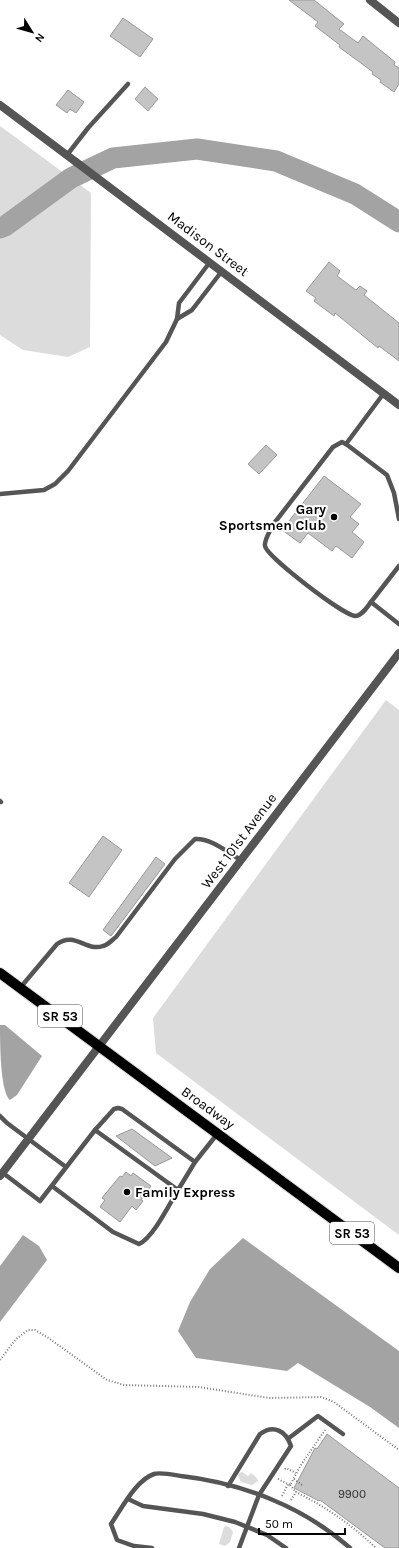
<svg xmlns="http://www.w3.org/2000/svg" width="399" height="1548" viewBox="0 0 399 1548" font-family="Karla,sans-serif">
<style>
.green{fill:#dcdcdc}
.water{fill:#a3a3a3}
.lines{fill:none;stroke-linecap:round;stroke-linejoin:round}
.river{stroke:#a3a3a3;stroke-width:21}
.building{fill:#c4c4c4;stroke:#999}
.primary-casing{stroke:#dbdbdb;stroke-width:12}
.path{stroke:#777;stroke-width:2;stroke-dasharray:1 2;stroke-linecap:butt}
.service{stroke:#555;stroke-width:4.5}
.minor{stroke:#555;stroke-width:8}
.tertiary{stroke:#555;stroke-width:8}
.primary{stroke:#000;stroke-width:10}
.poi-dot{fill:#000;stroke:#fff;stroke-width:1.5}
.labels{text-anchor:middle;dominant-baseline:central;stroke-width:4;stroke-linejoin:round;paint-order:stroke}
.number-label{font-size:12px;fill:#313131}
.shield{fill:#fff;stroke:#4c4c4c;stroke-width:1}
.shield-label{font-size:13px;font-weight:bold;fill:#000}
.street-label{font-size:14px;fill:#000;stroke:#fff}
.poi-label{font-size:14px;font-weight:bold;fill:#000;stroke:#fff;text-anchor:end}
</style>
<rect width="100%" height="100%" fill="#fff"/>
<g class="green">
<polygon points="0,126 91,193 90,347 68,357 23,350 0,335"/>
<polygon points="386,700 399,710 399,1235 156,1053 153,1018"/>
<polygon points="242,1472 248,1476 251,1473 257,1478 258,1481 252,1485 241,1482 238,1476 239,1473"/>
<polygon points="226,1526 229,1527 233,1532 230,1542 225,1546 219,1544 224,1527"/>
</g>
<g class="water">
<path d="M0,1025H5L42,1056L17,1095L10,1100C0,1093 0,1041 0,1025Z"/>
<polygon points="23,1235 39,1246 47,1260 0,1322 0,1266"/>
<polygon points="243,1238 399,1351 399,1428 370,1407 298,1363 287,1371 196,1358 178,1331 190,1302 210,1269"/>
</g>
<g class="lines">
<polyline class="river" points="0,228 5,226 71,178 113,158 197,149 276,161 355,194 399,222"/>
</g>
<g class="building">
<polygon points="289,0 314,0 344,24 339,29 358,43 363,36 395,62 394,65 399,68 399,84 394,92 380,82 381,80 372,74 373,72 339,47 340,45 315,26 318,22"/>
<polygon points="123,18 153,39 140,57 110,36"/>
<polygon points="145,87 158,99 148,111 135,99"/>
<polygon points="68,90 84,102 76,113 70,109 67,113 56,105"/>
<polygon points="329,262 340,271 337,276 356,290 360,286 367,291 364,295 399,323 399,361 379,346 378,348 335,313 334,316 314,301 316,298 306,291"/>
<polygon points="266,445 277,455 259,474 248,464"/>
<polygon points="324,476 361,504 350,517 359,524 352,532 364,542 352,558 336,546 332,551 308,533 300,543 282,530"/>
<polygon points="103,836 122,850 89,897 69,883"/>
<polygon points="156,857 165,864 111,936 103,930"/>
<polygon points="132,1129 172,1158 155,1166 116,1136"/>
<polygon points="126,1172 131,1176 133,1173 151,1186 141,1200 143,1201 136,1210 132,1206 120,1222 100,1207 105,1200 102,1198 120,1176 122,1177"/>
<polygon points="327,1434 399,1488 399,1548 385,1548 320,1500 319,1501 294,1488 315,1448 317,1449"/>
</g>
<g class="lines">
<g class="primary-casing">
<polyline id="primary" points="0,973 399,1268"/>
</g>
<g class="path">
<polyline points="0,1360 16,1339 28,1330 35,1330 47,1337 107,1380 124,1385 199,1387 269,1398 321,1397 334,1402 399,1450"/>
<polyline points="285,1469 286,1468 296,1473"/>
<polyline points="278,1479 290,1485 301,1465 325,1430"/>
<polyline points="294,1479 302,1485"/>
<polyline points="290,1485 296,1492"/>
<polyline points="282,1496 288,1484"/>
<path d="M291,1500L296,1492C326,1507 352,1525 376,1548"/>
</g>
<g class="service">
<polyline points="67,155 88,128 128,84"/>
<polyline points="177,319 192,310 222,271"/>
<polyline points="384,393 346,444 387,475 394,493 399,519"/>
<path d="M346,444L342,442L333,447L272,526C270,532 264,540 265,546C267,557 343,615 355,616C362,616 367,607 371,602"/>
<polyline points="0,494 44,490 55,484 68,471 166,342 177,319 179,303 210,262"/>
<polyline points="399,566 371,602 399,624"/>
<polyline points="0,801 1,802"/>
<path d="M20,988L57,944C75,931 86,952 103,946C108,945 112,940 116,937L175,859L195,839C211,838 227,852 241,860"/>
<polyline points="0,1116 7,1123 66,1167"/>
<polyline points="95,1130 114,1109 118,1108 122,1109 195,1162"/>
<polyline points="3,1173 40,1201 95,1130 178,1190 195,1162 218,1133"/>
<path d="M52,1186L113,1232L139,1244C153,1238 170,1203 178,1190"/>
<polyline points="289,1438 318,1416 343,1434"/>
<path d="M228,1486L260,1434C274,1424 286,1431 291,1446L259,1495L239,1548"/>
<polyline points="128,1499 143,1506 203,1514 235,1522 267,1535 286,1548"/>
<path d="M152,1548L134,1546L117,1540L111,1524C122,1508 136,1480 154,1474C160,1472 175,1475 181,1476C242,1483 304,1507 350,1548"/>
</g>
<g class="minor">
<polyline points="370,0 399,23"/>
<polyline points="76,162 399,405"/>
</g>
<g class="tertiary">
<polyline points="0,105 76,162"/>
<polyline points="0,1176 399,653"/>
</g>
<use href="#primary" class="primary"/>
</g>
<g class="poi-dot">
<circle cx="334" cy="517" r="4"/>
<circle cx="127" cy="1192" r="4"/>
</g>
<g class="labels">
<g class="number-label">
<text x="352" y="1494">9900</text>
</g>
<g class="shield">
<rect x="38" y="1005" width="44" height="22" rx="3"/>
<rect x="330" y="1222" width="44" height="22" rx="3"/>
</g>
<g class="shield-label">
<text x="60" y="1016">SR 53</text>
<text x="352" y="1233">SR 53</text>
</g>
<g class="street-label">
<text transform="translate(208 244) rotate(37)">Madison Street</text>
<text transform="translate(239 841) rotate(-53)">West 101st Avenue</text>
<text transform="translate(208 1108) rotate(36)">Broadway</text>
</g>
<g class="poi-label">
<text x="326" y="509">Gary<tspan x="326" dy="16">Sportsmen Club</tspan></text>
<text x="135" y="1192" text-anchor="start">Family Express</text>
</g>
</g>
<g transform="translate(32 32) rotate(127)" stroke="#ffffff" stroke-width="3" paint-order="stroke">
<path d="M0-3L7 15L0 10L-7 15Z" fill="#000000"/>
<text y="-6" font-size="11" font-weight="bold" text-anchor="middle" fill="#000000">N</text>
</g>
<path d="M259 1528v6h86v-6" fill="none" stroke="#000000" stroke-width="2"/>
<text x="265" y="1528" font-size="12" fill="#000000" stroke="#ffffff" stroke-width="3" paint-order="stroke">50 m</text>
</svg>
